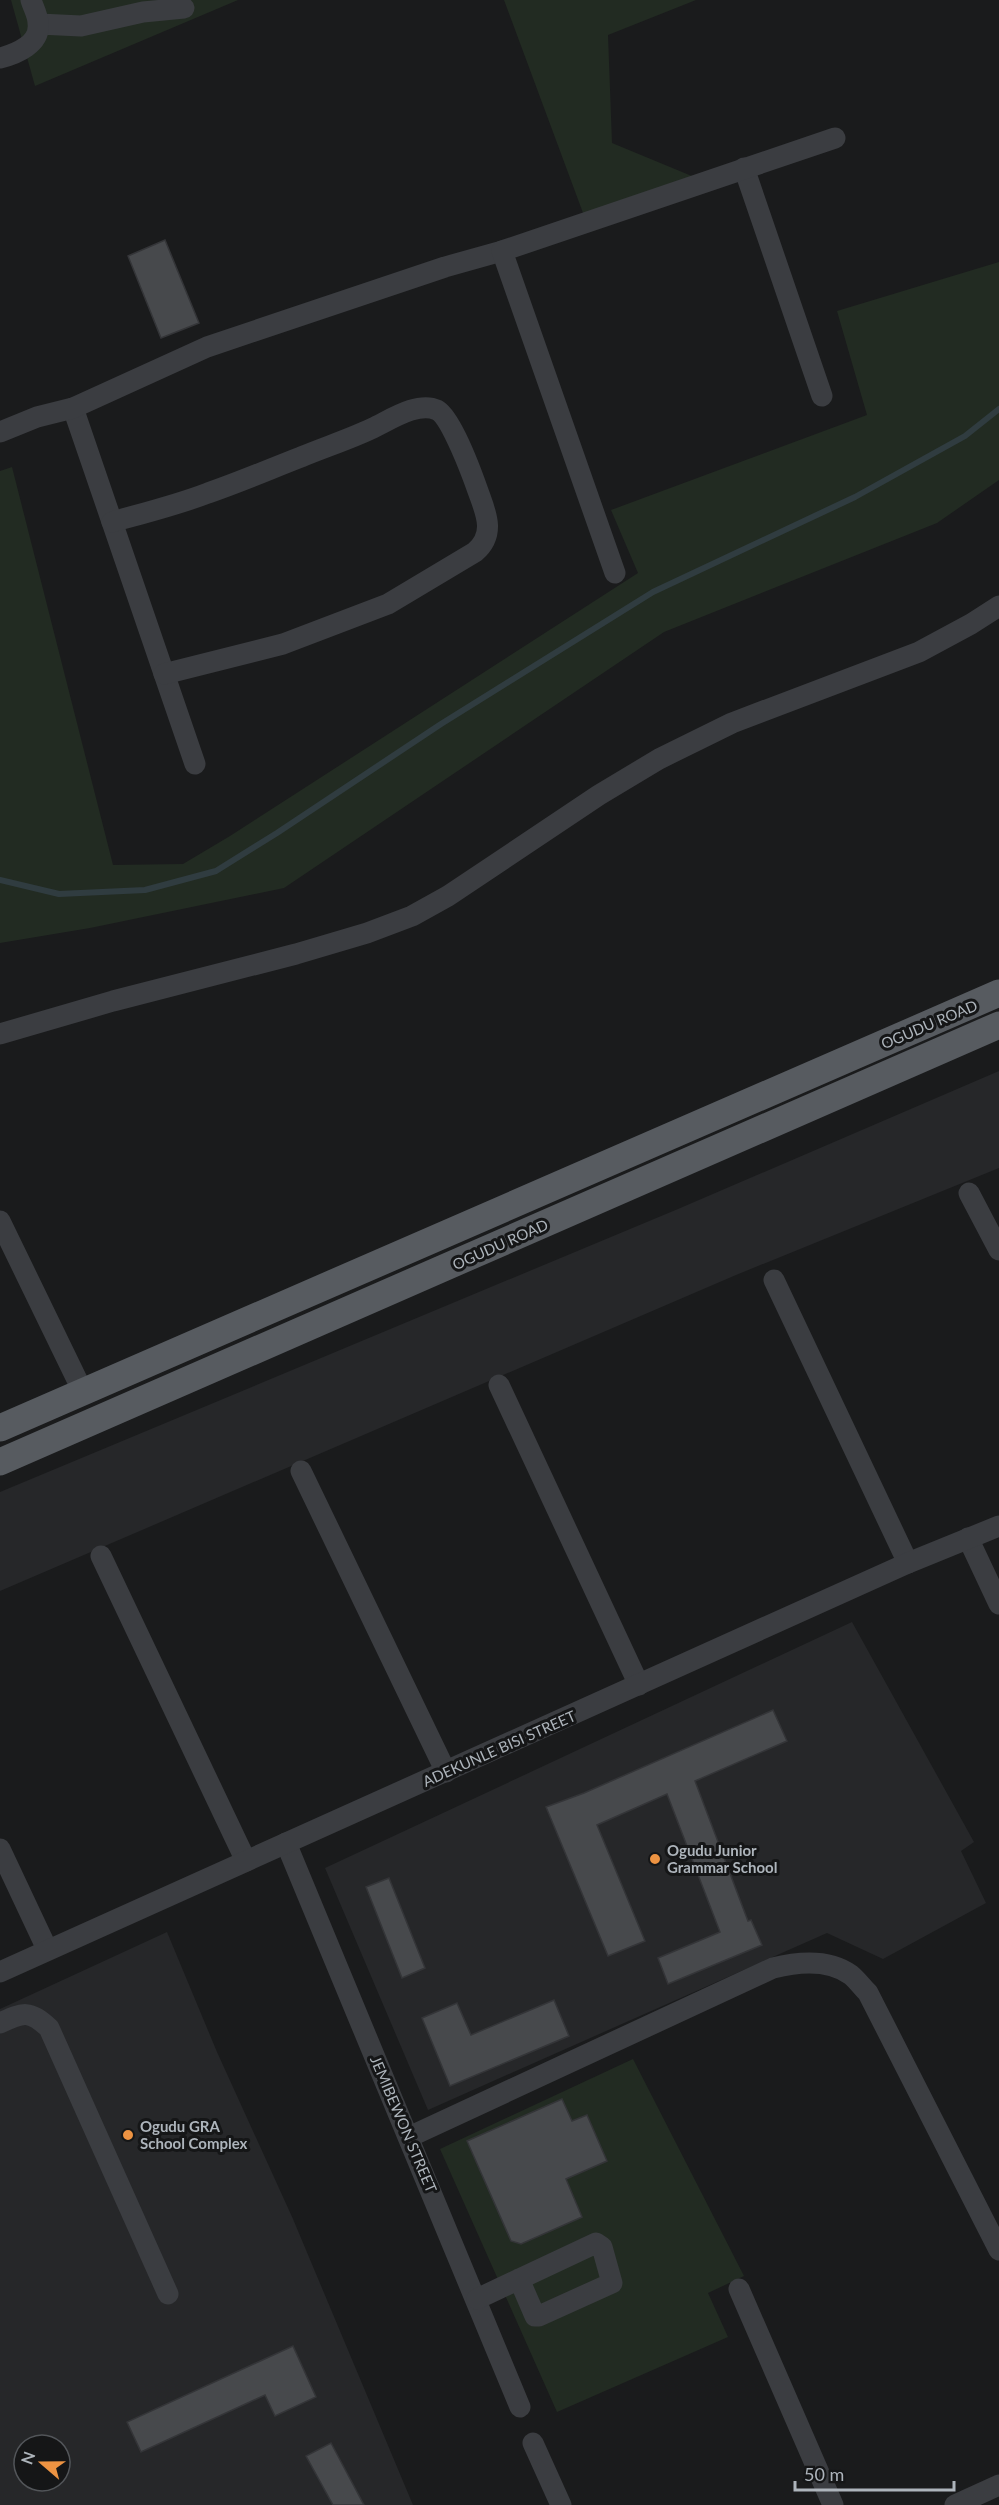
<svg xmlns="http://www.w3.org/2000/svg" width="999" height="2505" viewBox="0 0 999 2505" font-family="Lato,sans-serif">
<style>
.built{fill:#262729;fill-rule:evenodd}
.green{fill:#222b22}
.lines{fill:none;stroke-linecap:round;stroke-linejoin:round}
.stream{stroke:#303c40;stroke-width:6}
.building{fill:#47494c;stroke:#343538;stroke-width:1.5}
.minor{stroke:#3b3d41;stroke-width:21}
.major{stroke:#575b60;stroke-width:27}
.poi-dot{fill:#ed9342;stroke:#151617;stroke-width:2}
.labels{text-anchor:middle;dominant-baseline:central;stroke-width:6;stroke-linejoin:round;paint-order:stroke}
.street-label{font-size:15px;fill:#adb4bb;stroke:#151617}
.poi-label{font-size:15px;font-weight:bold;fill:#adb4bb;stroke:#151617;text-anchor:start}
</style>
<rect width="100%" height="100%" fill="#1a1b1c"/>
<g class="built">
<polygon points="999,1071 999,1168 736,1275 0,1591 0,1492 678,1209"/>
<polygon points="852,1622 974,1842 961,1851 986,1903 883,1959 827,1933 428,2110 325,1868"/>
<path d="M167,1932L217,2052L293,2219L413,2505H0V2009ZM24,2445H60V2481H24Z"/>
</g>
<g class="green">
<polygon points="11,0 238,0 35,86"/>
<polygon points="504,0 696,0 608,35 612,143 699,179 586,221"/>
<polygon points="999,262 999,480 937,523 664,632 284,888 90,928 0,943 0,471 12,467 113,865 183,864 230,836 638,573 611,510 867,415 837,311"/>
<polygon points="633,2059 744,2276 708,2293 728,2337 557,2412 440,2149"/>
</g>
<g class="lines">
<polyline class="stream" points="0,880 59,894 145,890 216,871 277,833 441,724 653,592 855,497 965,436 999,409"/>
</g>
<g class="building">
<polygon points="165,240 199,323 161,338 128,256"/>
<polygon points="773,1710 787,1741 695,1781 748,1921 751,1920 762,1945 668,1984 658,1958 720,1932 667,1794 597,1825 645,1941 608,1956 546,1807 584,1793"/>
<polygon points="389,1878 425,1968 402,1978 366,1887"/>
<polygon points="554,2000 569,2036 450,2086 422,2018 457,2003 471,2035"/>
<polygon points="562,2099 572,2121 587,2115 607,2161 566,2179 582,2217 521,2244 511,2241 467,2141"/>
<polygon points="293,2346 316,2397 275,2416 265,2395 141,2452 127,2422"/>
<polygon points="331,2443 364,2505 333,2505 306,2456"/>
</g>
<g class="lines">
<g class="minor">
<polyline points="39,24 81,26 143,12 184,8"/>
<path d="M0,58C16,54 41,44 38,23C38,15 33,7 31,0"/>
<polyline points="744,168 822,396"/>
<polyline points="73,408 195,764"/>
<polyline points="0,432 37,417 73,408 207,347 445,267 502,251"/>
<path d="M112,522C144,513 177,505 208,493C240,482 270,469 301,457C325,447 350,439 373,428C390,420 418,401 437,410C451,417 472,474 478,491C486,513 496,534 475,552L388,604L283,644L164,674"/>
<polyline points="615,573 502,251 835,138"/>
<polyline points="0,1034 113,1001 296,954 367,933 412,916 448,896 599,795 659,759 732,723 919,652 971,624 999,606"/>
<polyline points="969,1193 999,1250"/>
<polyline points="0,1221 83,1392"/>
<polyline points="774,1280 908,1563"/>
<polyline points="499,1385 639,1685"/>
<polyline points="301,1471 446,1772"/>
<polyline points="968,1538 999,1604"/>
<polyline points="101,1556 246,1861"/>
<polyline points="286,1843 520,2407"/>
<polyline points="0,1849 47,1949"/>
<polyline points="0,1972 908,1563 999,1526"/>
<path d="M0,2023C24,2012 29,2010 49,2028L168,2294"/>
<path d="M409,2137L773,1968C797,1962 829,1959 851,1975C857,1980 862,1987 868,1993L999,2250"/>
<polyline points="739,2289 833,2505"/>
<polyline points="477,2299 596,2243 602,2247 612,2283 539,2316 535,2316 519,2279"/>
<polyline points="533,2443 561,2505"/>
<polyline points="955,2505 999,2485"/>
</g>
<g class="major">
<polyline points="0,1428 999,993"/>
<polyline points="0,1462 999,1025"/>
</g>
</g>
<g class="poi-dot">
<circle cx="655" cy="1859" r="6"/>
<circle cx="128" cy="2135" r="6"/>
</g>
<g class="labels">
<g class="street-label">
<text transform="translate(929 1024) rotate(-23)">OGUDU ROAD</text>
<text transform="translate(500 1244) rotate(-24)">OGUDU ROAD</text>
<text transform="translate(499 1748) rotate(-24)">ADEKUNLE BISI STREET</text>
<text transform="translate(404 2124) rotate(67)">JEMIBEWON STREET</text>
</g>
<g class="poi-label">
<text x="667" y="1850">Ogudu Junior<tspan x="667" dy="17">Grammar School</tspan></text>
<text x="140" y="2126">Ogudu GRA<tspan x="140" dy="17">School Complex</tspan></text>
</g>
</g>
<g transform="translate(42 2463) rotate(290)"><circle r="28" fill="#151617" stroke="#525559" stroke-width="1.5"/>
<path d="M0-4.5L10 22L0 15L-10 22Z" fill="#ed9342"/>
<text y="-9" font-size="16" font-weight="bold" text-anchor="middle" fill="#adb4bb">N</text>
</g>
<path d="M795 2481v9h159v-9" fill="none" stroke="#adb4bb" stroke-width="3"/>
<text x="804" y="2481" font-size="18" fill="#adb4bb" stroke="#151617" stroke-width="4.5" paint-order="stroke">50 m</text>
</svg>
